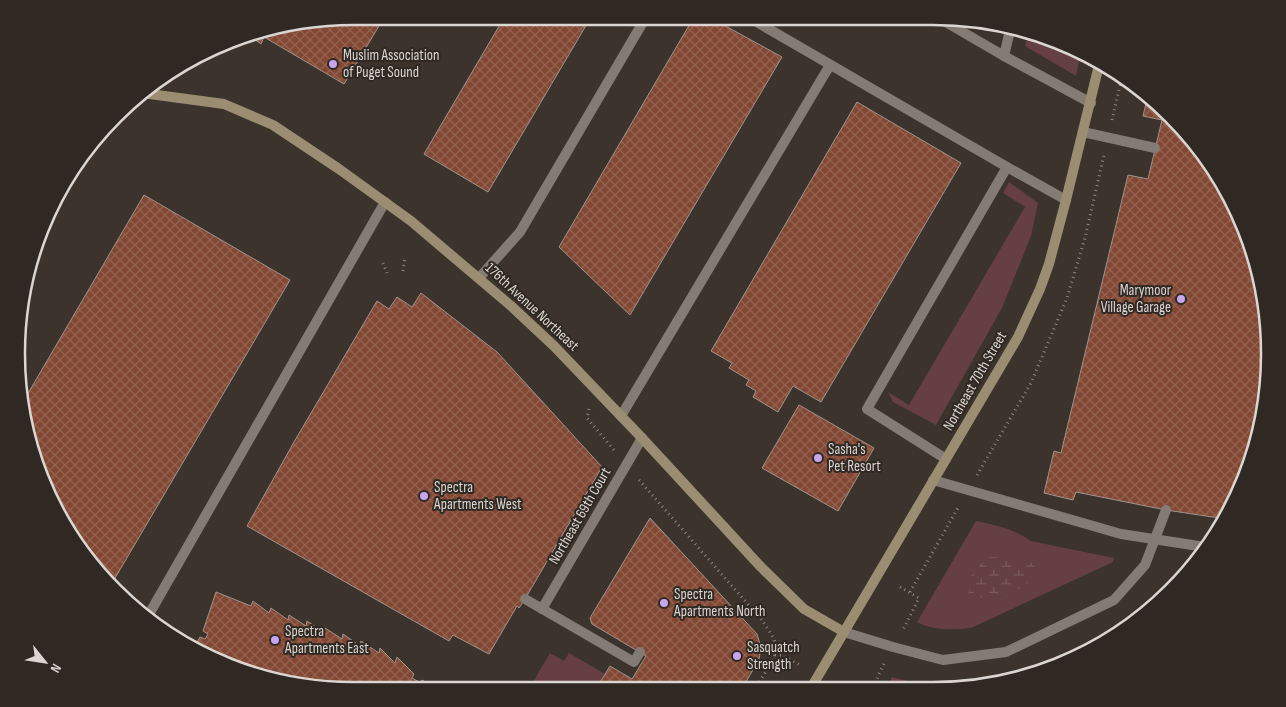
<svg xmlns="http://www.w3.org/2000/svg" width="1286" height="707" viewBox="0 0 1286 707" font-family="'Sofia Sans Condensed',sans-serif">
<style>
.grass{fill:#653f41}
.wetland{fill:url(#wetland-marsh)}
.building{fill:url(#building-cross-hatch);stroke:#9f938e}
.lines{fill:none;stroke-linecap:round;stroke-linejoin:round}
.path{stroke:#8e8882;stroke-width:3;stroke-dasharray:1 4;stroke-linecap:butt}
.lane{stroke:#847c74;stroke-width:10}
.secondary{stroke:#9b8d72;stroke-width:10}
.poi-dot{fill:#c7a6ef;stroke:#302923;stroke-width:2}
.labels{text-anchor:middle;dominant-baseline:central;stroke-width:4;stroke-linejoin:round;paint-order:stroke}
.poi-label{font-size:15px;fill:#dbd6d2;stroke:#302923;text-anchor:start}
.street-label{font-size:15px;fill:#dbd6d2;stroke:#302923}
.rim{fill:none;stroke:#dbd6d2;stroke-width:2.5}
</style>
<defs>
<pattern id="wetland-marsh" width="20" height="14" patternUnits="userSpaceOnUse" patternTransform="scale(1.25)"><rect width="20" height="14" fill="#653f41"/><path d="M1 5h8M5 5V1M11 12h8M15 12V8" fill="none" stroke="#7a5a5c"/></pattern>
<pattern id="building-cross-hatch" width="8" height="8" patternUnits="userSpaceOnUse" patternTransform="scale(1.25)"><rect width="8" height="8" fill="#824833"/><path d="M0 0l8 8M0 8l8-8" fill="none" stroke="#936250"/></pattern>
</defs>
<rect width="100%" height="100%" fill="#3b332c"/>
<g class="grass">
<polygon points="1029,31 1081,53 1076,76 1025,46"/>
<polygon points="1009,182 1038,203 1031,236 1002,308 936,425 893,402 888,392 909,405 1025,207 1003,193"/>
<path d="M976,521C998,526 1012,528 1031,541L1114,558L1113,562L971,628C955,630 932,631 917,622Z"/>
<polygon points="1141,616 1120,634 1041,673 1006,681"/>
<polygon points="550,653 564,661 569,653 605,674 596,689 529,689"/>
<polygon points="892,677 935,688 886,688"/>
</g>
<polygon class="wetland" points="987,557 1028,559 1035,567 1028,583 1001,600 969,596 969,578"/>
<g class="building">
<polygon points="354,16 385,16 344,84 264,37 261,44 247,34"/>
<polygon points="505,16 591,17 488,192 424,154"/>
<polygon points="694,17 709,17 782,57 630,315 559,247"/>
<polygon points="1148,95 1155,100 1200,148 1235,205 1258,266 1269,332 1267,398 1252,462 1226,519 1166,510 1076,492 1073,500 1044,493 1054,451 1061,453 1128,175 1148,179 1162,120 1143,116"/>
<polygon points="857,102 961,163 821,402 793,386 778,412 753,397 756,391 746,385 749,380 729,368 732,363 711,351"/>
<polygon points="144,195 290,280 111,585 100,576 42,482 23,402"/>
<polygon points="421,293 497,352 602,467 525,599 519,608 517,606 489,654 453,635 449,641 247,526 294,442 377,301 389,309 397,297 412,307"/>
<polygon points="799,405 874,448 838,511 762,468"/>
<polygon points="650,518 757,634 761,648 759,659 742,689 596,689 610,666 632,679 646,656 592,624 590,618"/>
<polygon points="216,592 251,606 253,601 269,613 271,608 288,620 289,615 306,626 307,621 323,632 325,628 342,639 343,634 360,646 361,641 379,653 380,648 395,663 397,657 414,674 412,678 421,683 422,680 438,690 332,690 266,679 191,648 192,644 196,644 200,637 205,639 208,634 203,631"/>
</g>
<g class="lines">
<g class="path">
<polyline points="1112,120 1122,77"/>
<polyline points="383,263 387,273"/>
<polyline points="403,271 405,257"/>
<polyline points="589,409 587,418 614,450"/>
<polyline points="977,475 1031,383 1067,298 1085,238 1104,155"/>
<path d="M639,480L761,619C766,627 775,637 776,647C777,658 761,678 755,689"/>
<polyline points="900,587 919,598 902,632"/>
<polyline points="910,592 959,506"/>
<polyline points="775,655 781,655 802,666"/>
<polyline points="835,683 845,688"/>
<polyline points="874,688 879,674 884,664"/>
</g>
<g class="lane">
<polyline points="748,17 1007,167 1066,200"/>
<polyline points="937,17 1004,56 1091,103"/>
<polyline points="1004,56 1011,26"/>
<polyline points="1083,132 1155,148"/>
<polyline points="479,278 520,232 646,17"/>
<polyline points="621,416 830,65"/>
<polyline points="946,459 867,409 1007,167"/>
<polyline points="933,480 1121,534 1205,547"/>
<polyline points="525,599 634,662 640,652"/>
<polyline points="542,609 642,438"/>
<polyline points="148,616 385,202"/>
<polyline points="844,632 893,647 943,660 1006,652 1114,600 1145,565 1166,510"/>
</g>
<g class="secondary">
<polyline points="142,93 224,104 273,125 339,169 411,221 510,305 554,346 642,438 761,567 804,609 844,632"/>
<polyline points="811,688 1018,337 1040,289 1049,264 1066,200 1100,61"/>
</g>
</g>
<g class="poi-dot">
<circle cx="333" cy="64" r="5"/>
<circle cx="1181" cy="299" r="5"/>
<circle cx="818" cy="458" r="5"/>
<circle cx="424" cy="496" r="5"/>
<circle cx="664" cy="603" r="5"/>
<circle cx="275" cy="640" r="5"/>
<circle cx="737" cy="656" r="5"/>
</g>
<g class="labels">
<g class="poi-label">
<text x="343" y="55">Muslim Association<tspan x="343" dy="17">of Puget Sound</tspan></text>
<text x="1171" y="290" text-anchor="end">Marymoor<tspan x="1171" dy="17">Village Garage</tspan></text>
<text x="828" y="449">Sasha's<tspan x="828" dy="17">Pet Resort</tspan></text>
<text x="434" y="487">Spectra<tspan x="434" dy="17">Apartments West</tspan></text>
<text x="674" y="594">Spectra<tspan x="674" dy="17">Apartments North</tspan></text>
<text x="285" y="631">Spectra<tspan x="285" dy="17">Apartments East</tspan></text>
<text x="747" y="647">Sasquatch<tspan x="747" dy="17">Strength</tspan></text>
</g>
<g class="street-label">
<text transform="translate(532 307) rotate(43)">176th Avenue Northeast</text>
<text transform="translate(975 381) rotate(-60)">Northeast 70th Street</text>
<text transform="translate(580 516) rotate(-60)">Northeast 69th Court</text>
</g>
</g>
<path d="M0 0H1286V707H0ZM353 25H933A328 328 0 0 1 1261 353V354A328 328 0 0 1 933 682H353A328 328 0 0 1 25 354V353A328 328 0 0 1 353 25Z" fill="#302923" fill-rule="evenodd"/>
<path class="rim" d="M353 25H933A328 328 0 0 1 1261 353V354A328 328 0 0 1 933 682H353A328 328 0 0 1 25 354V353A328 328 0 0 1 353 25Z"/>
<g transform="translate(45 662) rotate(120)" stroke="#302923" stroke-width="4" paint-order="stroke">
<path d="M0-4L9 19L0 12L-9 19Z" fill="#dbd6d2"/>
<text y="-8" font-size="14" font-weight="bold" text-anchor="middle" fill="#dbd6d2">N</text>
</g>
</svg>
